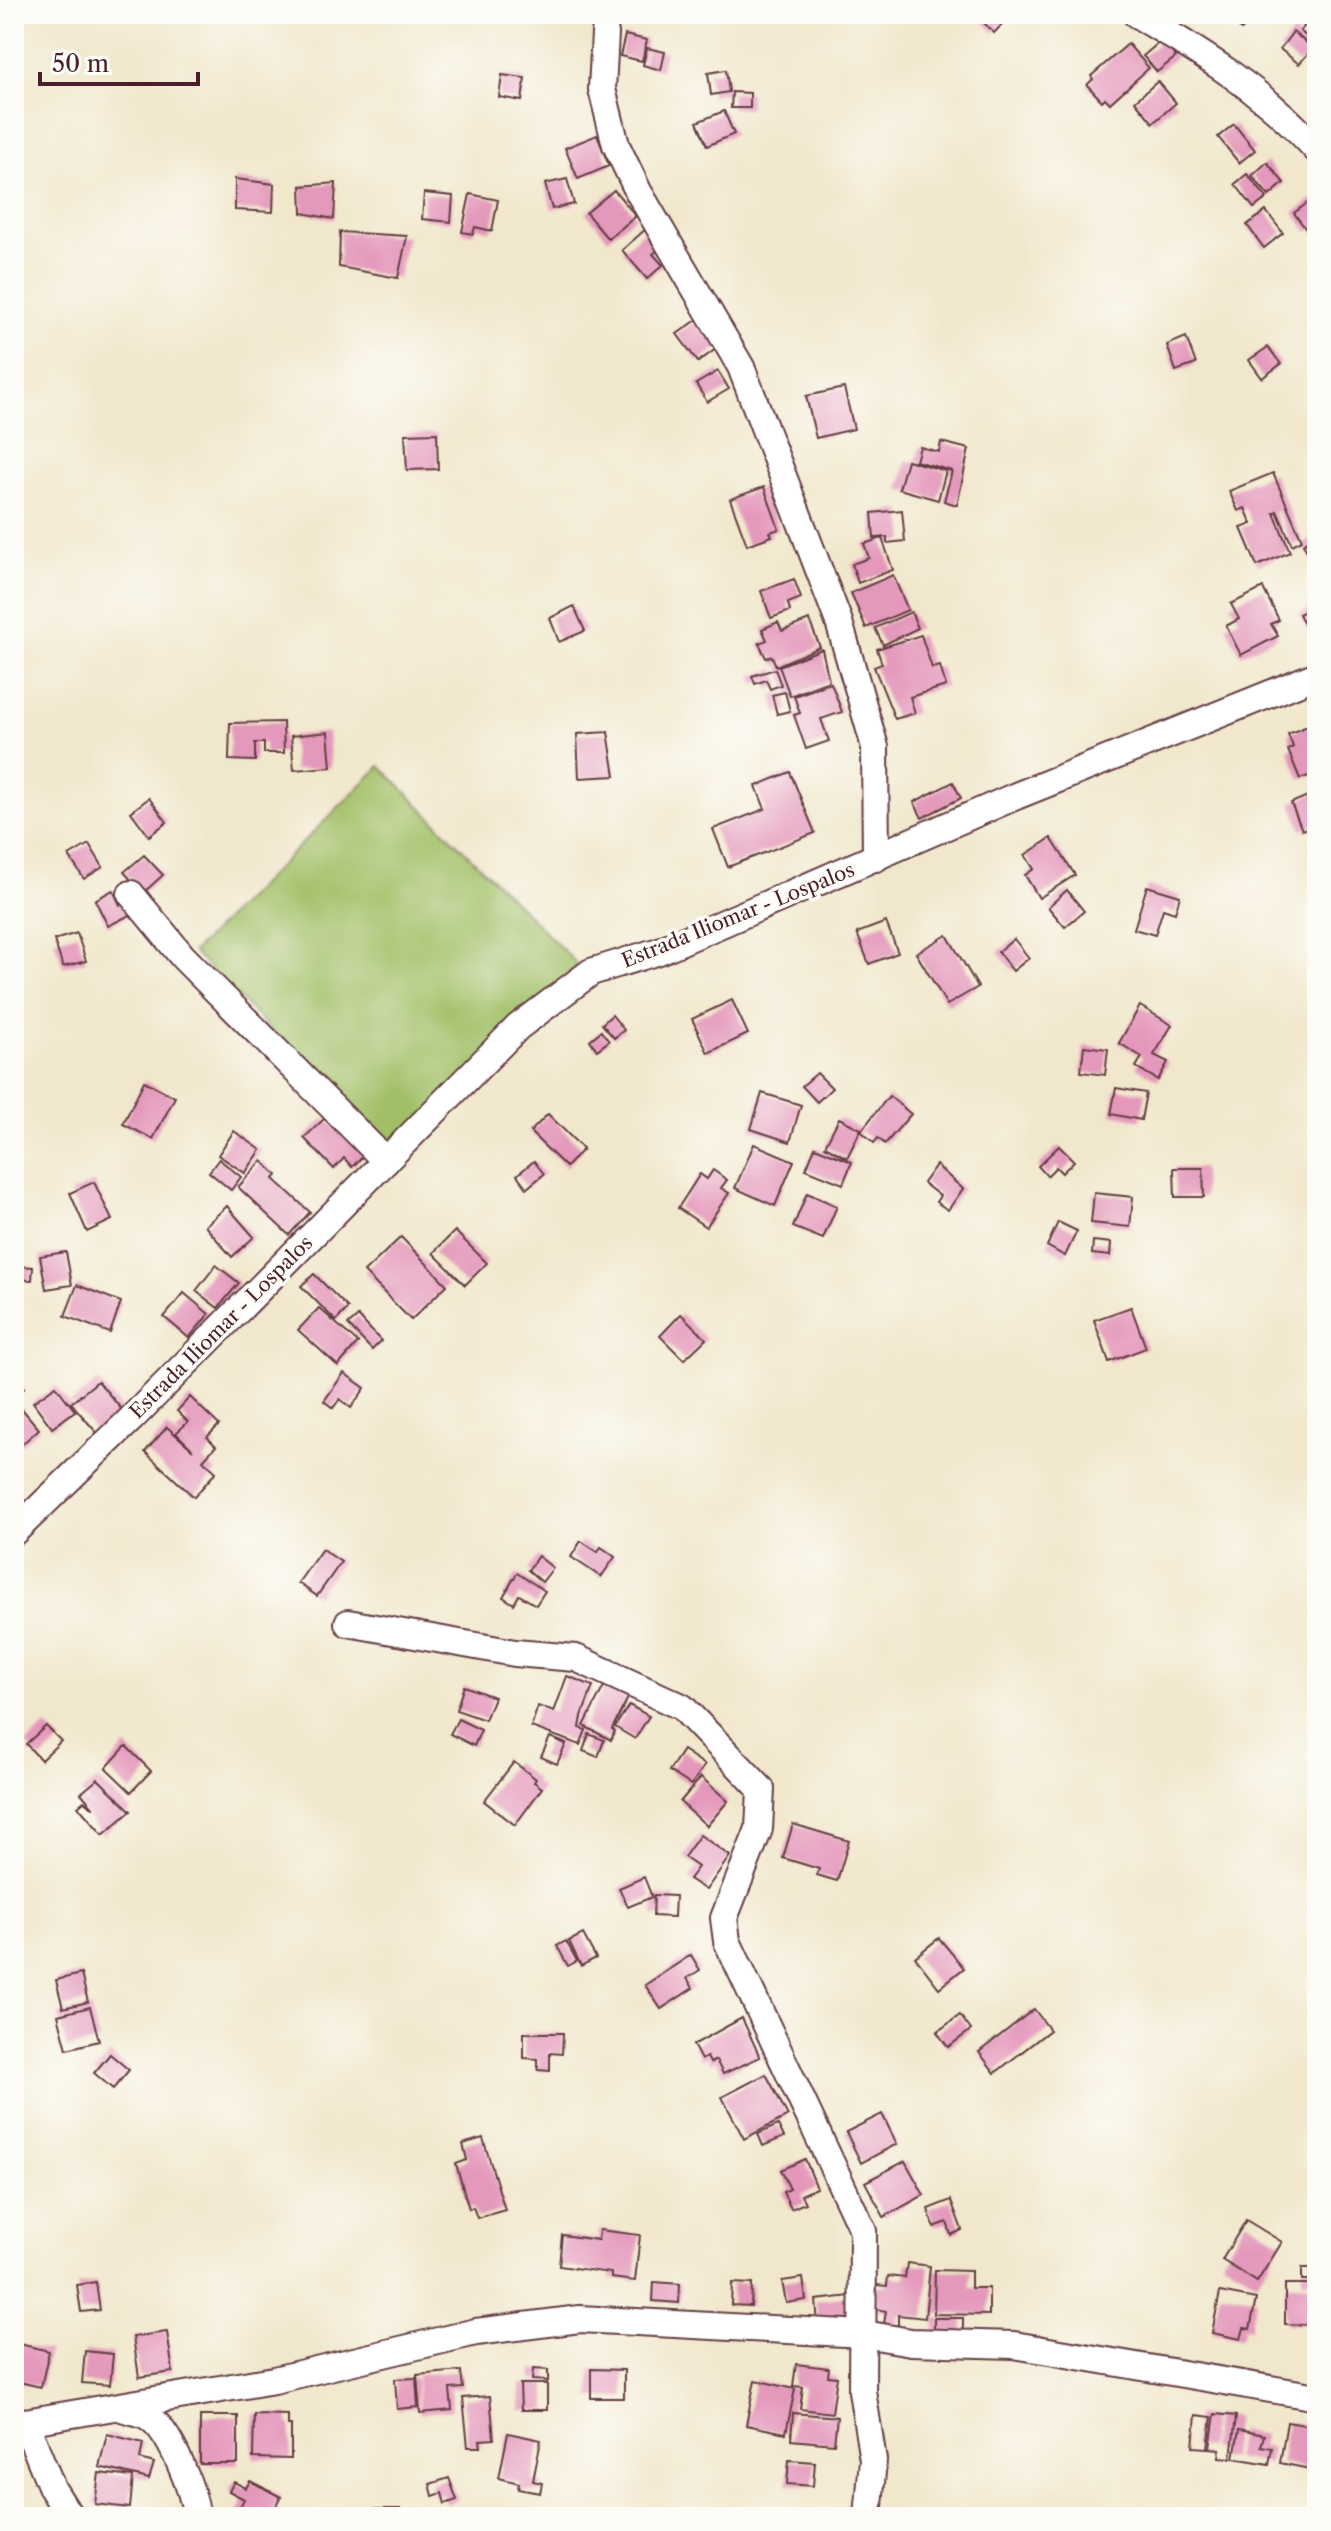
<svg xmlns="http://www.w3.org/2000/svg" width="1331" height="2531" viewBox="0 0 1331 2531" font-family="'Libre Caslon Text',serif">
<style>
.green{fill:#a1bf66;stroke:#766f48;stroke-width:2}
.building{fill:#e498bb}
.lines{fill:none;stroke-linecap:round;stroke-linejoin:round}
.minor-casing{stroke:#633d43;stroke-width:30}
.minor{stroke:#fff;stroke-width:26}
.labels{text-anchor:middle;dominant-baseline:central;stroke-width:7;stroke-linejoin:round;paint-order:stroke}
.street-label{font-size:20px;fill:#4a1f2b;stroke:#fdfcf7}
</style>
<rect width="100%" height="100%" fill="#fdfcf7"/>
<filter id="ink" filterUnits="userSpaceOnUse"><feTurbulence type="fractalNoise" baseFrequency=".0125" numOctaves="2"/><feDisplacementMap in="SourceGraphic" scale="16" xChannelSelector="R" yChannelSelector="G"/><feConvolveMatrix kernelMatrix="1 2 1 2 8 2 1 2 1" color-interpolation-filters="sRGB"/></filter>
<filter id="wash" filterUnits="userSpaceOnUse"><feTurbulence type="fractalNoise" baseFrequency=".006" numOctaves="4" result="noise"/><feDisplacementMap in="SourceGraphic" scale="32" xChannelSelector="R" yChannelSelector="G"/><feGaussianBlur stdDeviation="1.8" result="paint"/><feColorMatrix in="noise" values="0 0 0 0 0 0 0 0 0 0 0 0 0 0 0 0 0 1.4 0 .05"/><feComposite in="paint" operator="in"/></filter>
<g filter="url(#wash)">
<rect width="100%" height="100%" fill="#f1e7cc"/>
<polygon class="green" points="380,766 578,965 391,1151 193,952"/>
<g id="blocks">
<g class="building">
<polygon points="975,14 1012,14 994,33"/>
<polygon points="1228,14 1261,14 1241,30"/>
<polygon points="1313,17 1317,21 1317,46 1300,31"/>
<polygon points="1293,32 1313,48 1299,64 1280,49"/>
<polygon points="625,35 647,40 642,61 620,56"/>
<polygon points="1162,40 1176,57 1157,72 1143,56"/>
<polygon points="1128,44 1149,68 1110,103 1105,98 1102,101 1087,85 1093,79 1091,76"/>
<polygon points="647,48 665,52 661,70 643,65"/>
<polygon points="726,70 729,92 711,95 708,73"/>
<polygon points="502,75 525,78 522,101 499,97"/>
<polygon points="1158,81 1176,103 1153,123 1135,101"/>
<polygon points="732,92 750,93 750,108 731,108"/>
<polygon points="724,111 734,134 707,146 697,122"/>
<polygon points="1234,124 1255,150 1239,163 1218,137"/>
<polygon points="597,135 609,166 578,179 565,148"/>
<polygon points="1267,162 1284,183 1269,196 1252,176"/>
<polygon points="1247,174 1267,198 1254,208 1235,184"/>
<polygon points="235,179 274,184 273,212 235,210"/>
<polygon points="567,179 574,204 552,209 545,184"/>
<polygon points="336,183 334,219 302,213 301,186"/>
<polygon points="614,190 636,216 608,239 586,213"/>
<polygon points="424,193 453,196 451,222 422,219"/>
<polygon points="470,194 498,200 492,231 475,227 473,234 462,232"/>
<polygon points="1314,198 1317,226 1308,232 1294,213"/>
<polygon points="1266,211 1283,233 1264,248 1247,225"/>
<polygon points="647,228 663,246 653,254 663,265 647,279 622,250"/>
<polygon points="340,232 407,236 398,278 339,267"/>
<polygon points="704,315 724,343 698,362 677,334"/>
<polygon points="1186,337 1196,364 1176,371 1167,345"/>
<polygon points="1268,347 1281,364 1262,378 1249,360"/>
<polygon points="718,371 729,389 707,402 696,384"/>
<polygon points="844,388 854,429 816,438 806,396"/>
<polygon points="437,433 438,469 407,470 405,434"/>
<polygon points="941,442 969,449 957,505 944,501 952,471 916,461 920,447 939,452"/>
<polygon points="907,460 946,471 938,500 899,489"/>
<polygon points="1273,473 1302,540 1292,545 1277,511 1274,513 1290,552 1257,566 1241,528 1252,524 1245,508 1238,511 1229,491"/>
<polygon points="764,487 779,529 770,532 772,536 747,545 730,499"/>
<polygon points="902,510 905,541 887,543 887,537 874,538 872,513"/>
<polygon points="1317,536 1317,560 1313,562 1303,544"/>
<polygon points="882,538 893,570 858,583 852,564 869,558 864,544"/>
<polygon points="893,575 908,610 866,628 851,593"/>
<polygon points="794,579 801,598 788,603 790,611 771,618 761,591"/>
<polygon points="1263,588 1279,620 1271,624 1278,636 1241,655 1226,626 1239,619 1231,604"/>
<polygon points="1317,605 1317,630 1309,634 1299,614"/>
<polygon points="574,606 585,631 559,642 550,618"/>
<polygon points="911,612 918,628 883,645 875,628"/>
<polygon points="809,620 820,647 776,666 772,656 766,658 759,643 767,640 762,629 778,622 782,631"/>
<polygon points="921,635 932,668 940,666 946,686 910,697 915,713 895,719 874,667 882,664 877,649"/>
<polygon points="822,649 829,681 790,696 779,666"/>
<polygon points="775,669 781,685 770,689 766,680 755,684 752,676"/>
<polygon points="831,683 842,712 821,719 829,741 806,749 794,715 800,713 794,696"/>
<polygon points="785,692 790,711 777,714 772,695"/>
<polygon points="283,722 284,753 264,753 264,743 255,743 255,761 229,760 230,723"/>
<polygon points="1317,722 1317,782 1314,774 1300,779 1288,750 1293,747 1288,734"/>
<polygon points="328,732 331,767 294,770 291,736"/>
<polygon points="608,732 615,776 579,778 577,734"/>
<polygon points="790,772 815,833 728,867 713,829 765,809 756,786"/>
<polygon points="953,782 961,798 922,818 914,802"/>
<polygon points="1317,792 1317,824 1302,830 1291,803"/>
<polygon points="149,798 167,822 149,836 131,812"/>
<polygon points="1051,838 1075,875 1039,898 1025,875 1034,869 1025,855"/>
<polygon points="89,844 103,867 84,879 69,856"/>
<polygon points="144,855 163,875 143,893 124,872"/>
<polygon points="1147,886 1180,896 1175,913 1163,909 1155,935 1134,929"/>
<polygon points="113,890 120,905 130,900 136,912 108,926 95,900"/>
<polygon points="1067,890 1084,911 1065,927 1048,907"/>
<polygon points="886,922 898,953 869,964 857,933"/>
<polygon points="77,933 86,961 63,967 54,940"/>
<polygon points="947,935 978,987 947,1005 916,953"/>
<polygon points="1014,939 1029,958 1013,971 998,952"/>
<polygon points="732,1000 748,1034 708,1053 692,1019"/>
<polygon points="1140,1006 1172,1025 1154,1055 1168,1062 1158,1080 1136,1067 1142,1057 1119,1043"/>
<polygon points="612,1015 624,1030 614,1038 602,1024"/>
<polygon points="601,1031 609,1041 597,1050 590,1040"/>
<polygon points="1084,1046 1108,1049 1105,1075 1081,1072"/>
<polygon points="817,1073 832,1088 817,1102 802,1086"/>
<polygon points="144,1081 175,1097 153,1139 123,1124"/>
<polygon points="1116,1088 1146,1093 1141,1120 1111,1114"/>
<polygon points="762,1093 801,1105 790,1142 751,1129"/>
<polygon points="889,1096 911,1114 885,1144 878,1138 874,1143 861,1131"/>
<polygon points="548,1114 583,1149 566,1167 530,1132"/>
<polygon points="325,1118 365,1154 352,1167 344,1158 334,1169 304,1138"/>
<polygon points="839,1118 861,1129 847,1158 825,1146"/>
<polygon points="234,1131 261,1150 245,1173 218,1155"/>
<polygon points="754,1144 794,1161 775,1206 735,1188"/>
<polygon points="1059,1146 1074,1161 1062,1173 1056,1167 1047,1176 1038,1166"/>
<polygon points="815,1147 852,1162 843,1184 806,1169"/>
<polygon points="219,1159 241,1177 231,1190 209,1172"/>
<polygon points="262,1161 277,1175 274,1179 310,1212 289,1235 238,1187"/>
<polygon points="534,1161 544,1174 527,1188 517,1175"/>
<polygon points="936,1165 963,1189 948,1210 936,1202 940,1196 923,1183"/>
<polygon points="1174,1168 1203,1168 1204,1197 1175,1197"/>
<polygon points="713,1170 727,1180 721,1188 729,1193 706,1227 678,1208 700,1174 707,1179"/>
<polygon points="94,1182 112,1220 87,1232 70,1193"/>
<polygon points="807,1193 837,1206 823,1239 793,1227"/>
<polygon points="1094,1193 1133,1197 1130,1227 1091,1223"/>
<polygon points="227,1206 254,1237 232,1257 205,1226"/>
<polygon points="1058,1222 1077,1231 1065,1256 1047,1246"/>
<polygon points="455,1231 487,1263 465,1285 433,1253"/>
<polygon points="401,1237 447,1285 411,1320 364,1272"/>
<polygon points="1093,1241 1111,1243 1110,1256 1092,1254"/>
<polygon points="66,1252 72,1285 46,1289 40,1256"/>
<polygon points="216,1265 239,1283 218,1308 196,1291"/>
<polygon points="14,1266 33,1267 32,1280 14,1279"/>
<polygon points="314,1274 348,1308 336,1321 301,1286"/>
<polygon points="77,1285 121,1302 110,1333 65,1316"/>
<polygon points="184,1293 209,1314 189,1338 164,1317"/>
<polygon points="1131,1307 1146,1348 1109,1362 1094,1320"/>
<polygon points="319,1308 358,1343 338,1366 298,1330"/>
<polygon points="681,1314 706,1339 684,1360 660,1336"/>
<polygon points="358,1316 381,1341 372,1350 348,1325"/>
<polygon points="14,1369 24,1388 14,1394"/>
<polygon points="344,1373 365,1388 351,1408 340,1399 333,1408 324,1401"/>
<polygon points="98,1381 123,1411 97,1433 71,1403"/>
<polygon points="56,1386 75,1411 52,1428 33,1402"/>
<polygon points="190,1397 219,1425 207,1437 216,1446 203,1460 216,1472 194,1497 145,1452 167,1427 193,1450 176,1433 188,1422 177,1411"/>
<polygon points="17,1403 39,1429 21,1445 14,1437"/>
<polygon points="581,1541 598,1552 601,1547 615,1557 601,1577 571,1557"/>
<polygon points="322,1549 341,1562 317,1596 298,1583"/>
<polygon points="538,1556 553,1568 542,1582 528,1570"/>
<polygon points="517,1573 545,1591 536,1605 519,1595 514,1604 503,1597"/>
<polygon points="567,1676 593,1686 582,1716 580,1728 586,1730 580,1745 531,1727 538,1706 554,1712"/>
<polygon points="606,1682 630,1694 612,1729 615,1731 611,1740 584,1726"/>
<polygon points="464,1686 494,1697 485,1720 456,1710"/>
<polygon points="629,1705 649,1716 635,1739 615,1727"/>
<polygon points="458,1719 481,1730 474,1746 450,1734"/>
<polygon points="46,1726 61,1741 41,1760 26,1744"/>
<polygon points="589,1734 604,1740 598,1757 583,1751"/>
<polygon points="550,1737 566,1744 557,1764 541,1757"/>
<polygon points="126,1746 151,1771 131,1792 106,1768"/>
<polygon points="683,1750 705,1765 691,1785 669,1771"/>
<polygon points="514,1762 536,1779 534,1782 542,1788 515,1825 484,1801"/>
<polygon points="701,1777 728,1801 707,1826 680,1802"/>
<polygon points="98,1779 131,1811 103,1835 78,1806 84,1801 94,1808 81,1793"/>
<polygon points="793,1824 849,1841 837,1881 817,1875 819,1869 783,1858"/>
<polygon points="700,1835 730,1856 706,1890 689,1879 698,1867 684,1857"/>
<polygon points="644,1877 652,1897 628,1907 619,1888"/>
<polygon points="654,1895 675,1896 674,1917 653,1916"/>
<polygon points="583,1934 596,1958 581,1966 569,1941"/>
<polygon points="939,1938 964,1968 939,1988 915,1957"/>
<polygon points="566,1941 577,1961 568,1966 557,1946"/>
<polygon points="691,1955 700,1970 687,1978 693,1988 661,2009 645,1985"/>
<polygon points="81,1974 88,2002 63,2008 56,1980"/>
<polygon points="90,2007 99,2041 67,2049 58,2015"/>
<polygon points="1034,2009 1050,2030 995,2073 979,2052"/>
<polygon points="960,2015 971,2030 948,2047 937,2032"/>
<polygon points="742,2018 760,2057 723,2074 716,2060 710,2063 707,2057 701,2060 693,2045"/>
<polygon points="524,2033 563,2033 562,2054 550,2053 550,2071 538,2070 538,2059 524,2058"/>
<polygon points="110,2054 129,2070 113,2089 94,2073"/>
<polygon points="766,2074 788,2116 744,2139 722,2097"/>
<polygon points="882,2114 897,2144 861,2163 846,2132"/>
<polygon points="778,2125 784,2137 763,2146 758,2134"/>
<polygon points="483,2138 505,2210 477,2218 473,2207 469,2209 456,2164 467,2160 463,2144"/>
<polygon points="805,2159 817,2188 801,2195 805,2203 791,2209 783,2192 790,2189 781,2170"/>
<polygon points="905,2161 924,2195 884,2217 865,2182"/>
<polygon points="951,2200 962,2230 951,2235 947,2222 934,2227 928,2209"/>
<polygon points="1246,2220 1282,2242 1257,2282 1222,2260"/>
<polygon points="599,2230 640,2235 635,2281 611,2278 611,2273 559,2266 562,2235 598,2240"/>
<polygon points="907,2263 930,2266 925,2318 898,2315 898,2326 884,2324 886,2311 875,2309 877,2285 887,2286 888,2276 905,2278"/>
<rect x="1302" y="2268" width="13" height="12"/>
<polygon points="935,2270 971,2271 971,2288 989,2288 989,2315 934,2314"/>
<polygon points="803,2278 806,2300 786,2303 782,2281"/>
<polygon points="96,2282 100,2310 81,2312 77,2285"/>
<polygon points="654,2282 680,2284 679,2303 653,2301"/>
<polygon points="732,2283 752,2284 751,2306 731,2305"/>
<polygon points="1285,2284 1317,2284 1317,2325 1285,2324"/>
<polygon points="1220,2292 1256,2299 1250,2329 1244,2328 1241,2339 1212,2333"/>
<polygon points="850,2296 853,2321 818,2325 816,2300"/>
<polygon points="934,2318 963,2318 963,2333 934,2332"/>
<polygon points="167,2332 173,2372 139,2377 133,2337"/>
<polygon points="15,2343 49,2351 41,2387 14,2381"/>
<polygon points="85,2351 113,2354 110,2385 82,2383"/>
<polygon points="796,2364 829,2368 828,2376 837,2377 832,2413 800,2409 803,2387 793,2386"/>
<polygon points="533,2369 548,2370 548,2381 532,2380"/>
<polygon points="591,2369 624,2370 624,2398 591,2398"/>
<polygon points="461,2371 463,2388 450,2389 452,2410 420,2413 417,2375"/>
<polygon points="416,2378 418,2407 397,2409 395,2379"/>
<polygon points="755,2380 795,2389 786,2433 746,2425"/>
<polygon points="520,2384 547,2384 547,2410 521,2410"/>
<polygon points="490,2396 494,2439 480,2440 481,2447 468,2447 463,2398"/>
<polygon points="793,2413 837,2417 834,2444 791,2440"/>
<polygon points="254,2414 288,2415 288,2425 291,2425 291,2459 253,2458"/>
<polygon points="1215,2414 1236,2416 1231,2458 1219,2457 1220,2449 1210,2448"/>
<polygon points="1196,2415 1212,2417 1208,2448 1193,2447"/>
<rect x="200" y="2416" width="38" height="48"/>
<polygon points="1287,2422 1317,2427 1315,2470 1280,2463"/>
<polygon points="1239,2430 1264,2435 1261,2446 1272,2448 1269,2464 1234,2458"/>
<polygon points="508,2433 541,2440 533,2481 542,2483 540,2493 518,2489 519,2483 499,2478"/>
<polygon points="107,2434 143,2443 140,2459 154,2463 149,2479 99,2467"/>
<polygon points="789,2460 815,2462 813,2486 787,2484"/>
<polygon points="99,2473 133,2477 130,2508 95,2504"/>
<polygon points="449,2478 457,2500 445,2504 442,2493 433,2496 430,2484"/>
<polygon points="250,2481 281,2497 270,2517 236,2515 244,2499 229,2491 234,2482 246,2488"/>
<rect x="355" y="2509" width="45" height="8"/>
</g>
</g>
</g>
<g filter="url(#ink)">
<use href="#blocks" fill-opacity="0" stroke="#633d43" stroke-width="2"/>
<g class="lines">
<g class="minor-casing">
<g id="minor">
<path d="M1136,14C1204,55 1263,90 1317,150"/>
<polyline points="605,33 602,89 616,145 638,191 741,367 839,622 875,747 876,858"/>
<polyline points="131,894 183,957 386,1161"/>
<polyline points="14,1532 131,1419 518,1027 591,972 659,951 1016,796 1317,675"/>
<polyline points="348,1623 515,1653 576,1658 682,1707 761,1789 759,1829 724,1918 727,1941 863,2231 862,2391 873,2460 868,2517"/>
<path d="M122,2408C130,2411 140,2412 147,2416C171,2430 193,2491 197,2517"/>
<polyline points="14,2420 25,2422 274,2380 476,2332 580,2319 864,2334 911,2342 1014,2345 1317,2397"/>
<polyline points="25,2422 52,2488 70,2517"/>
</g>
</g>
<use href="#minor" class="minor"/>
</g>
</g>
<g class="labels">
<g class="street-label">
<text transform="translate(738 915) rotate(-22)">Estrada Iliomar - Lospalos</text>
<text transform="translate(221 1327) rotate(-45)">Estrada Iliomar - Lospalos</text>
</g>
</g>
<rect width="1331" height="2531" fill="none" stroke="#fdfcf7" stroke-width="48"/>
<path d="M40 72v12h158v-12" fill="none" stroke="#4a1f2b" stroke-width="4"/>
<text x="52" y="72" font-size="24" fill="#4a1f2b" stroke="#fdfcf7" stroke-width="6" paint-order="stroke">50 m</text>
</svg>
